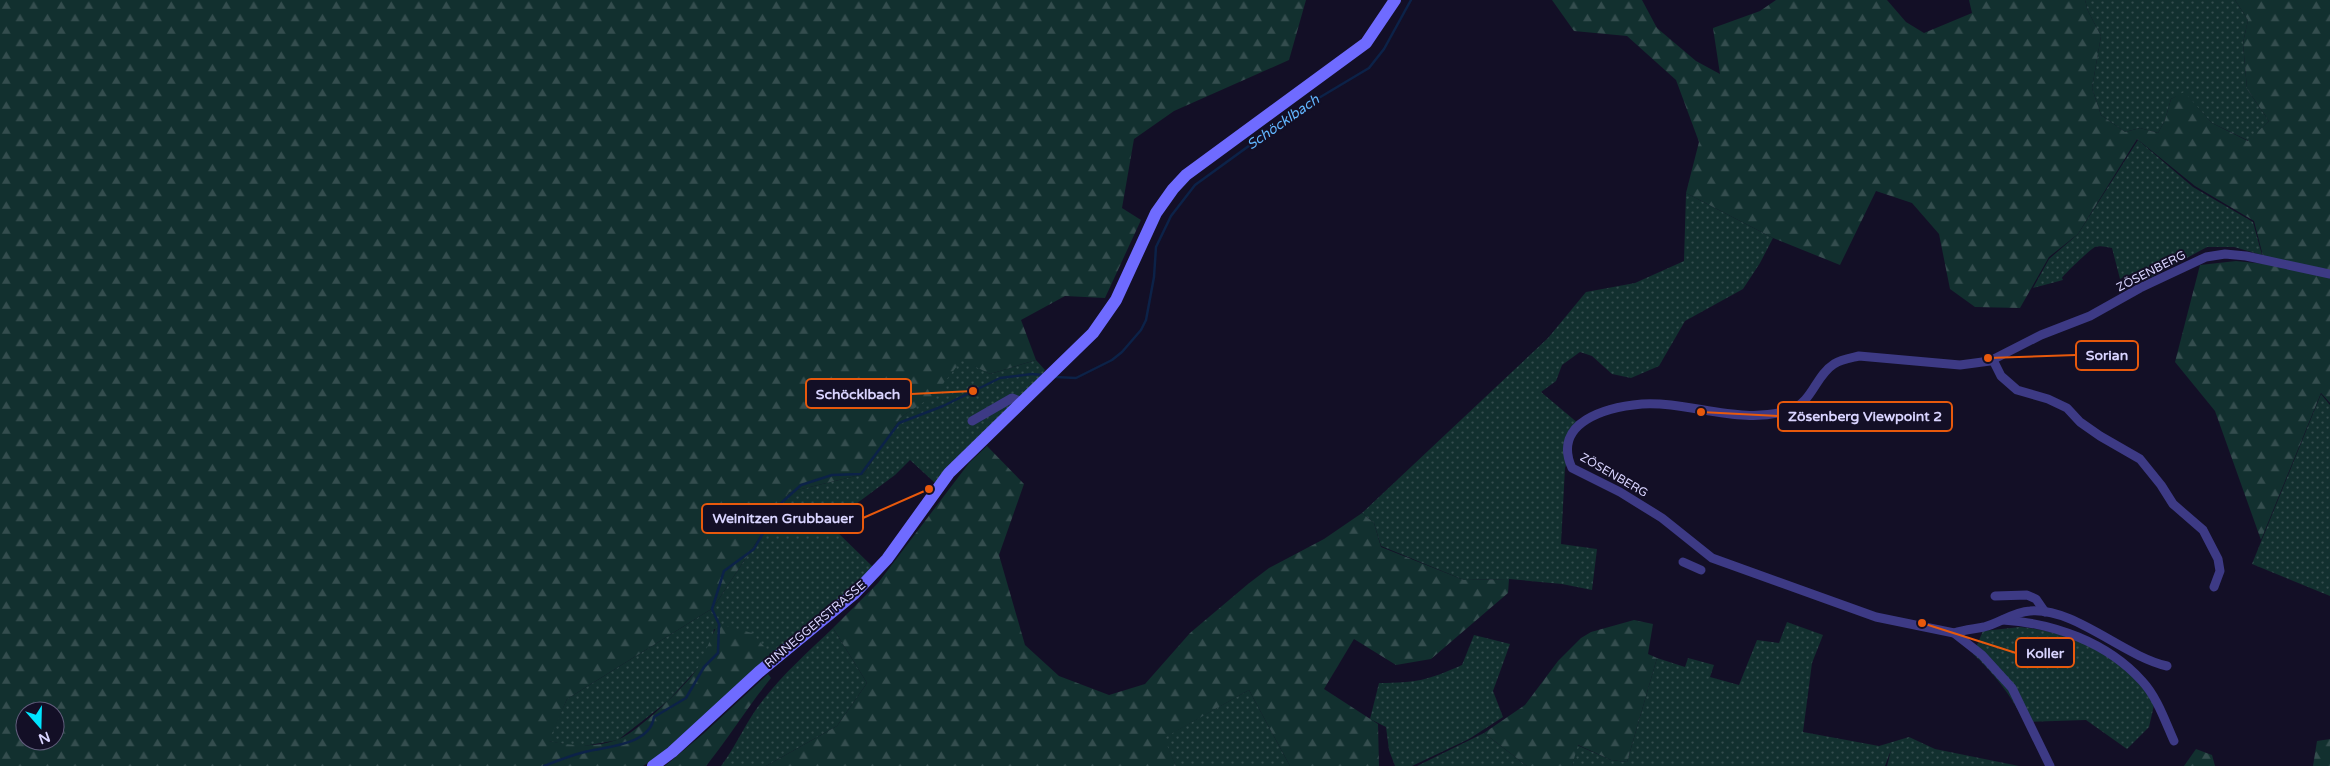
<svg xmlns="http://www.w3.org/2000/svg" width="2330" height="766" viewBox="0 0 2330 766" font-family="'Varela Round',sans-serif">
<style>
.grass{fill:url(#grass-dots)}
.forest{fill:url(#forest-firs);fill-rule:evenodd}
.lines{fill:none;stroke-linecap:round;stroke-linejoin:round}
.stream{stroke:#0c2248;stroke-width:2.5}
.minor{stroke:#3d3a85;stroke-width:9}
.secondary{stroke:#6f6bff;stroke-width:12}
.labels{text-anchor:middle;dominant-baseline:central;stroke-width:4;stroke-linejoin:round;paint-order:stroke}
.street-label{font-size:12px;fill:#d9d4ff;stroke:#130f26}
.water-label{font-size:14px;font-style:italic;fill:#62b6ff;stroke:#130f26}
.leader{fill:none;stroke:#e8590c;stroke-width:2}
.callout-dot{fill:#e8590c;stroke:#130f26;stroke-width:2}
.callout{fill:#130f26;stroke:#e8590c;stroke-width:2}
.callout-label{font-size:14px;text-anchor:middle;font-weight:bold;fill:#d9d4ff}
</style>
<defs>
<pattern id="grass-dots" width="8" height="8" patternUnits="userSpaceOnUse" patternTransform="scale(1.25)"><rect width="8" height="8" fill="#12302f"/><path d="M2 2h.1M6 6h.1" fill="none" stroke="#344d4e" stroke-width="1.8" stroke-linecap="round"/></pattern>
<pattern id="forest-firs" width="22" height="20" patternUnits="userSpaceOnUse" patternTransform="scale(1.25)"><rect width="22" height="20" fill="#12302f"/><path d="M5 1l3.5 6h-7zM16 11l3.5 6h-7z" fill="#344d4e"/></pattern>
</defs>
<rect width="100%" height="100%" fill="#130f26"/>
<g class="grass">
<polygon points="2085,0 2235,0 2248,20 2243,43 2247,89 2269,121 2249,141 2212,123 2184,93 2171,99 2165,120 2158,133 2140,128 2125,132 2101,115 2092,88 2101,36 2088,11"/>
<path d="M2138,140L2193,187L2253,222L2262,255L2234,247H2207L2148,279L2142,269L2120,279L2112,248C2107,247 2100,245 2095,247C2092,248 2064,274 2062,278L2063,280L2033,288L2049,259L2078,234Z"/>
<path d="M1686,193L1773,238L1760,263L1743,289L1685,321L1659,366L1631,378L1612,374L1592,356L1580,352L1562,365L1556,381L1541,392L1579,424C1565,442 1573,450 1565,468L1561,544L1597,549L1592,590L1562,584L1509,579L1464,580L1381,546L1374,523L1362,513L1548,338L1586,292L1635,283L1684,261Z"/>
<polygon points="962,359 990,374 1036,360 1045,370 1042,375 935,483 910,460 895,475 829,524 874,568 863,579 772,655 714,629 712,640 699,667 668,701 618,740 578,747 548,741 567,699 713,608 789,492 864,474 900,418 934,394"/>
<polygon points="2321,394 2330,405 2330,596 2252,564"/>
<polygon points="1787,622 1823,635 1812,663 1803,732 1879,746 1909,737 1935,749 2019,766 1887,766 1891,750 1885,766 1572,766 1577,745 1611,760 1627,762 1657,658 1685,667 1688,658 1714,665 1710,677 1739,685 1757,640 1779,643"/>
<path d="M2020,627C2071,632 2129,657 2154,705L2149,727L2127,749L2086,720L2025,722C2011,696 1995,674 1973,654L1983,631Z"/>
<path d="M833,628L867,683L837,726L766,766H721C737,745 746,721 763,700C783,674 809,651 833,628Z"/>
<path d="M1474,635L1510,644L1493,691L1503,717L1469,739L1412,766H1395L1389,750L1386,727L1370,719L1379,683C1417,683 1428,680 1462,665Z"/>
<polygon points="1249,690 1290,766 1176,766 1163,738"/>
<polygon points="1484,733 1527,766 1417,766"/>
</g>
<g class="forest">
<path d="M0,0H1306L1289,60L1174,111L1134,139L1122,208L1141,220L1105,298L1065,296L1021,320L1036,360L990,374L962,360L934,395L900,418L864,474L789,492L713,608L567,699L549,741C573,746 592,748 617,740C636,734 689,683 699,666C705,655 713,630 719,624L752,633L772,655L665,752L643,766H0ZM25,711H55V741H25Z"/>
<polygon points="1552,0 1642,0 1657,28 1696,61 1720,74 1713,28 1760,11 1776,0 1887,0 1906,22 1924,33 1972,13 1969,0 2085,0 2088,11 2101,36 2092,88 2101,115 2125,132 2140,128 2158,133 2165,120 2171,99 2184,92 2212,123 2248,141 2269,121 2247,89 2243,43 2248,20 2235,0 2330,0 2330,403 2321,393 2261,540 2215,411 2175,362 2200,265 2236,261 2265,264 2254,221 2195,186 2137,139 2078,234 2049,257 2020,308 1975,307 1950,289 1939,234 1912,203 1876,191 1840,265 1773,238 1686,193 1699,142 1676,80 1627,36 1574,31"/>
<polygon points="987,446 1024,484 999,555 1025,645 1059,676 1109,695 1145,684 1190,633 1248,584 1269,568 1324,539 1362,513 1374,523 1381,547 1464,580 1509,579 1508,593 1431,659 1396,665 1354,639 1324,689 1378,724 1379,766 1290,766 1249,690 1164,738 1176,766 766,766 837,726 867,683 833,628 878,583 969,463"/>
<polygon points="1634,620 1653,624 1648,654 1657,658 1627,762 1611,760 1578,745 1572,766 1527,766 1484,733 1525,705 1558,661 1581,638 1591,632"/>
<path d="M768,674L771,678C748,706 729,738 706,766H665L703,734Z"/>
<polygon points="2330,739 2330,766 2313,766 2317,741"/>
<polygon points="2196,749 2212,755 2215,766 2184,766"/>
</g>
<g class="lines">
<g class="stream">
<polyline points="1055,377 1076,378 1112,360 1122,352 1141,330 1146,320 1154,277 1156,247 1171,216 1195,185 1297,111 1369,68 1384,49 1411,0"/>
<path d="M544,766C559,760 574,754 589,751C611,746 650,744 654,717L686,698L704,667L718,653L719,624L712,609L724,571L754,549L779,505L801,485L832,475L861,474L899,423L943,406L1000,378L1032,374L1042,375"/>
</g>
<g class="minor">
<polyline points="1993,360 2001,376 2017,390 2048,399 2067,408 2080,422 2100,436 2140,459 2161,485 2173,504 2203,530 2218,559 2220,571 2214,587"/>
<polyline points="972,421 1012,398 1022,402"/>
<polyline points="1683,562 1701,570"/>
<polyline points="1995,596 2027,595 2036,599 2045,612"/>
<path d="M2003,620C2053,623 2107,642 2142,681C2157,697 2165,721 2174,741"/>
<path d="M1954,633C1964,630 1974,629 1984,627C2000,623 2013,612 2030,611C2074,607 2123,656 2167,666"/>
<path d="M2050,766L2012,688L1982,655L1954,633L1876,617L1712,558L1662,518L1620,492L1572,468C1551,422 1607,407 1642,404C1689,401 1742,426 1790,410C1813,402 1815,376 1834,364C1841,359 1850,358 1859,356L1960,365L1990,361L2041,335L2090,316L2140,288L2206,257L2225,254L2246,256L2330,274"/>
</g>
<polyline class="secondary" points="653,766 672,752 759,672 855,593 887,559 949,473 1093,333 1116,300 1156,213 1173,189 1186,175 1366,43 1395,0"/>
</g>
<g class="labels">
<g class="street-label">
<text transform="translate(2151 271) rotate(-27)">ZÖSENBERG</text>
<text transform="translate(1614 475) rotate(30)">ZÖSENBERG</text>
<text transform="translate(815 624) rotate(-40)">RINNEGGERSTRASSE</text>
</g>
<g class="water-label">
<text transform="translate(1283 122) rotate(-35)">Schöcklbach</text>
</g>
</g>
<path class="leader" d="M1988 358L2076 355M973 391L911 394M1701 412L1778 416M929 489L863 518M1922 623L2016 653"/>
<g class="callout-dot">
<circle cx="1988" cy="358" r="5"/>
<circle cx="973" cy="391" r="5"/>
<circle cx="1701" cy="412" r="5"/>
<circle cx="929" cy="489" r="5"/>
<circle cx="1922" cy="623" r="5"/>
</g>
<g class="callout">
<rect x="2076" y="341" width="62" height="29" rx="5"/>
<rect x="806" y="379" width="105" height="29" rx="5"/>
<rect x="1778" y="402" width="174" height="29" rx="5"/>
<rect x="702" y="504" width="161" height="29" rx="5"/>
<rect x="2016" y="638" width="58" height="29" rx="5"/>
</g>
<g class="callout-label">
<text x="2107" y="360">Sorian</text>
<text x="858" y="399">Schöcklbach</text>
<text x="1865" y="421">Zösenberg Viewpoint 2</text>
<text x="783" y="523">Weinitzen Grubbauer</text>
<text x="2045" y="658">Koller</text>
</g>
<g transform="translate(40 726) rotate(160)"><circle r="24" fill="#130f26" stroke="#625e7d"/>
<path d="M0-4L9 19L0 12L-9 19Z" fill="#00e5ff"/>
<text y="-8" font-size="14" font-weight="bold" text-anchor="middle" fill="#d9d4ff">N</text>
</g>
</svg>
